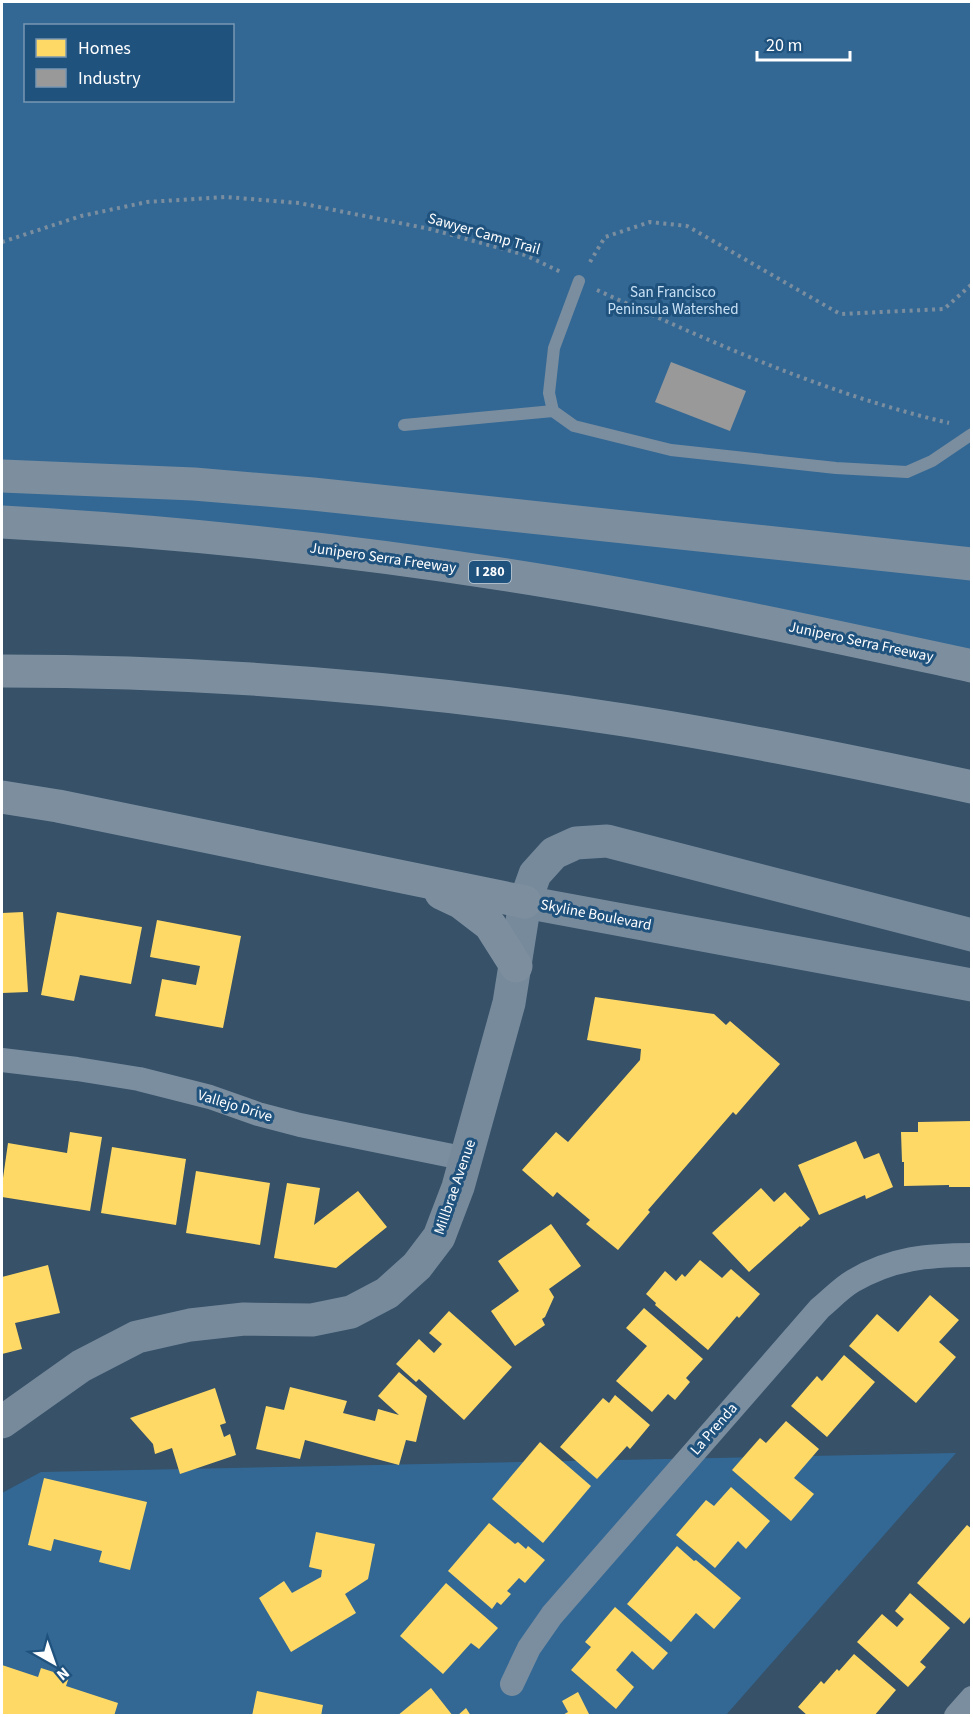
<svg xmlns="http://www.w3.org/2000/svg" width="973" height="1717" viewBox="0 0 973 1717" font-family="'Source Sans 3',sans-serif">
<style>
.green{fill:#336895;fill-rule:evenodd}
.homes{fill:#ffd966}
.industry{fill:#999}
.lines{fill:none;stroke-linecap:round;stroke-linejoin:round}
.path{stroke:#7b8e9f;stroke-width:4;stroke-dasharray:3 4.5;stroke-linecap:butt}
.lane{stroke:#7b8e9f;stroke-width:12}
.street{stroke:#7b8e9f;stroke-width:24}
.secondary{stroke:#778a9b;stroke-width:33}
.highway{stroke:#7d8f9f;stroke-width:33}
.labels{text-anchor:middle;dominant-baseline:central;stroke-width:6;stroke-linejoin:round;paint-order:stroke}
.shield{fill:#20527e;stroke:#bccbd8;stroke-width:1.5}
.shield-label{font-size:14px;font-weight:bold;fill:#fff}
.street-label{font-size:15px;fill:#fff;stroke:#20527e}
.park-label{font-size:15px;fill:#c8e1f5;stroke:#20527e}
</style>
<rect width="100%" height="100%" fill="#365168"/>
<g class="green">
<path d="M2,2H971V666L755,620L2,522ZM26,26H232V100H26Z"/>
<polygon points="956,1453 726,1715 2,1716 2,1493 41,1472"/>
</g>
<g class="homes">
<polygon points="23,912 28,992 2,993 2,913"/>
<polygon points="57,912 142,927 131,984 80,975 74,1001 41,995"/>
<polygon points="157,920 241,936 223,1028 155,1016 162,979 196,985 200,966 150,957"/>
<polygon points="595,997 714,1014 726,1025 730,1021 780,1064 736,1115 733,1112 648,1210 650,1212 618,1250 586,1224 590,1220 557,1192 553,1197 522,1170 556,1132 568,1142 640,1060 641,1049 587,1040"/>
<polygon points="972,1121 972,1187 949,1187 949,1185 904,1186 904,1162 902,1162 901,1132 918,1132 918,1122"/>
<polygon points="70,1132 102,1137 90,1211 2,1197 2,1185 8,1143 67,1153"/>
<polygon points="856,1141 864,1159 879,1153 893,1187 866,1199 865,1195 819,1215 798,1165"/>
<polygon points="112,1147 186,1159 176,1225 101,1213"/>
<polygon points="196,1171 270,1183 260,1245 186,1233"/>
<polygon points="287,1183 320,1188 314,1225 358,1191 387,1227 336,1268 274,1258"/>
<polygon points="761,1188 774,1202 785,1192 810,1219 801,1227 800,1226 749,1272 712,1233"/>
<polygon points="551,1224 581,1266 549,1289 554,1297 545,1317 542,1319 545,1325 515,1346 491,1311 519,1291 498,1261"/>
<polygon points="700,1260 722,1278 731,1269 760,1294 739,1318 737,1316 708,1350 655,1305 656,1303 646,1294 665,1271 676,1281 682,1274 685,1277"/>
<polygon points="48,1265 60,1313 15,1323 22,1349 2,1354 2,1277"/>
<polygon points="930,1295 959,1320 939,1342 956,1357 916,1403 849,1346 877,1314 898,1332"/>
<polygon points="644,1308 703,1359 686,1378 690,1382 675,1400 668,1394 652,1412 616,1381 647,1346 626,1328"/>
<polygon points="449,1311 512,1367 464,1420 419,1379 416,1382 396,1364 419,1339 434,1353 442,1344 429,1333"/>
<polygon points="844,1355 875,1382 827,1437 791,1406 817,1376 822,1381"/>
<polygon points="399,1372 427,1396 416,1442 406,1440 399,1465 305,1440 300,1459 256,1449 266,1406 284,1410 290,1387 347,1401 343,1413 375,1421 378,1409 399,1415 378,1396"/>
<polygon points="215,1388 226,1423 220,1425 224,1437 230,1434 236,1455 180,1474 172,1448 155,1454 153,1444 130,1418"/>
<polygon points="615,1395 650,1425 630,1449 627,1446 597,1479 560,1447 603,1398 609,1403"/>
<polygon points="786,1421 819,1449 794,1478 814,1494 791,1521 732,1470 760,1438 766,1443"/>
<polygon points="540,1442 591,1486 543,1543 492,1499"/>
<polygon points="44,1478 147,1502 130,1570 99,1562 102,1551 54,1539 51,1551 28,1545"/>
<polygon points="731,1487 770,1521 746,1549 738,1541 715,1568 676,1535 706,1500 714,1506"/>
<polygon points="489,1523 515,1544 518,1542 526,1549 528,1546 545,1560 525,1583 519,1578 507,1591 511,1594 501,1605 497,1602 492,1609 448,1571"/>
<polygon points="967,1525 972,1529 972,1615 964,1624 917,1583"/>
<polygon points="316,1532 375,1544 368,1579 345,1594 356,1613 291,1652 259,1598 284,1581 292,1593 321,1577 322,1570 309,1567"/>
<polygon points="677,1546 694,1561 696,1560 741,1598 714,1629 696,1613 671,1642 627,1604"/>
<polygon points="446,1583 498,1628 479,1649 471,1643 443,1674 400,1636"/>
<polygon points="910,1593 950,1628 920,1662 926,1667 908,1687 857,1642 882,1614 897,1627 904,1619 895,1611"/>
<polygon points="615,1607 668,1653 653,1670 632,1651 616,1670 634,1687 616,1709 571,1670 591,1647 585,1642"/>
<polygon points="854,1654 896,1690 874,1716 808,1716 798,1707 821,1681 824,1684 837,1669 839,1671"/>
<polygon points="2,1665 38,1677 41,1668 69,1677 66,1686 118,1703 114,1716 2,1716"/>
<polygon points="431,1688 453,1716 397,1716"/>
<polygon points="257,1691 323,1705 321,1716 252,1716"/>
<polygon points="578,1692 590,1716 561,1716 568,1712 562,1701"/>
<polygon points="466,1708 471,1716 457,1716"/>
</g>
<polygon class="industry" points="671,362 746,391 730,431 655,402"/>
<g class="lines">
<g class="path">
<polyline points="2,242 81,216 147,202 226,197 299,203 430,229 525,255 561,272"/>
<polyline points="590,262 605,237 650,222 687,226 840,314 944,309 972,284"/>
<path d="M597,290C711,342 826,394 949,423"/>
</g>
<g class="lane">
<polyline points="579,281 554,348 549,393 553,411 574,426 671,450 836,468 907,472 932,461 972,434"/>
<polyline points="404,425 553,411"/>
</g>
<g class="street">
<polyline points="2,1060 77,1069 139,1079 210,1097 258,1114 300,1125 467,1159"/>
<path d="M512,1684L529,1648L552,1615L820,1308C831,1299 841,1288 853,1281C892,1258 928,1255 972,1255"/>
<polyline points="956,1716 972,1698"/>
</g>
<g class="secondary">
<polyline points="525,902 972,985"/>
<polyline points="2,1422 81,1366 137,1337 190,1325 244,1319 312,1320 351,1312 387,1293 417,1266 439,1237 458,1187 509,1003 525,902 535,874 554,853 576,843 607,841 972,935"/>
</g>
<g class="highway">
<polyline points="2,476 194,484 313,494 972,564"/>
<path d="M2,522C186,532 369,552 551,582C692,605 832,636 972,666"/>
<path d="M2,671C210,671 418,688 624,720C740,738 856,762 972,787"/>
<polyline points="2,797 58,806 525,902"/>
<polyline points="441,893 460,902 490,925 516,966"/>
</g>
</g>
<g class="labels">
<rect class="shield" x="469" y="561" width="42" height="22" rx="4.5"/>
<g class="shield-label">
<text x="490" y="572">I 280</text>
</g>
<g class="street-label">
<text transform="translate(484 234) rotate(16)">Sawyer Camp Trail</text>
<text transform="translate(383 558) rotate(8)">Junipero Serra Freeway</text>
<text transform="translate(861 642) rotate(12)">Junipero Serra Freeway</text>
<text transform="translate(596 915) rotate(11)">Skyline Boulevard</text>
<text transform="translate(235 1106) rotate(17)">Vallejo Drive</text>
<text transform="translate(455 1187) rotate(-71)">Millbrae Avenue</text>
<text transform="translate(714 1429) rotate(-49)">La Prenda</text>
</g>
<g class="park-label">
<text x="673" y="292">San Francisco<tspan x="673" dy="17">Peninsula Watershed</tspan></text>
</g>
</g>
<rect width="973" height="1717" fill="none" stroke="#ffffff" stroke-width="6"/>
<rect x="24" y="24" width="210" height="78" fill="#20527e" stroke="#7997b2" stroke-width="1.5"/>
<rect x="36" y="39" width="30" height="18" fill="#ffd966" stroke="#7997b2" stroke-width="1.5"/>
<text x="78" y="54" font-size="18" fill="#ffffff">Homes</text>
<rect x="36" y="69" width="30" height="18" fill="#999999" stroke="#7997b2" stroke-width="1.5"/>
<text x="78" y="84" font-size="18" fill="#ffffff">Industry</text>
<g transform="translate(54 1663) rotate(140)" stroke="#20527e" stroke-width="4.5" paint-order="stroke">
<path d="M0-4.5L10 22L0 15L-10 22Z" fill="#ffffff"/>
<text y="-9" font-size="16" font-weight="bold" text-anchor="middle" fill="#ffffff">N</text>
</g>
<path d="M757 51v9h93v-9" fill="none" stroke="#ffffff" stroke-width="3"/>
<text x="766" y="51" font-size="18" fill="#ffffff" stroke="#20527e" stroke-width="4.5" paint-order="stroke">20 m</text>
</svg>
